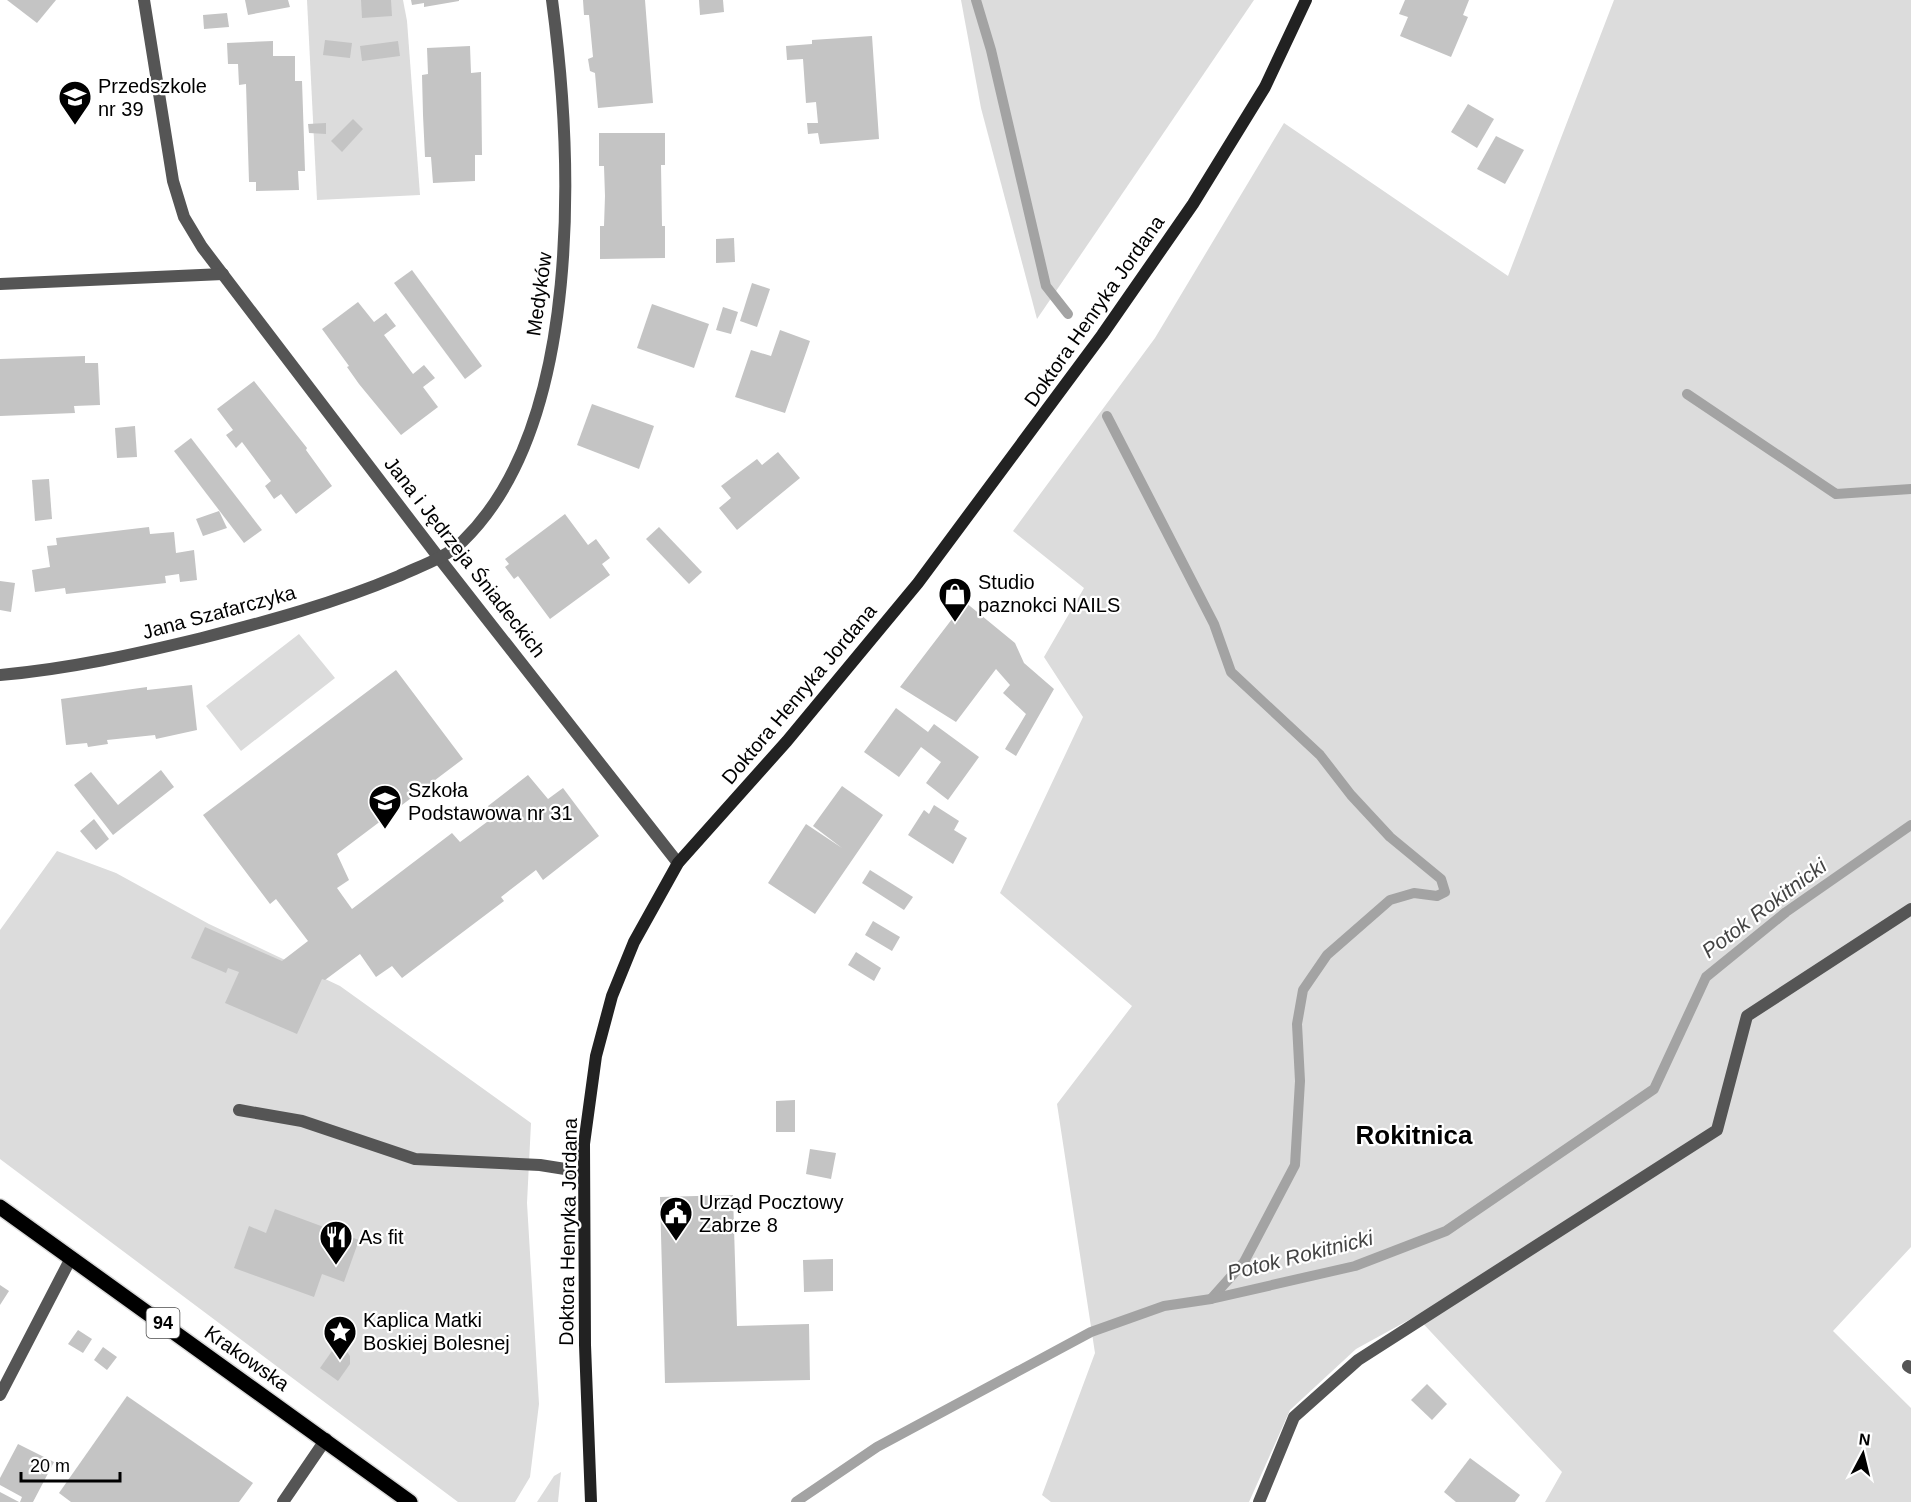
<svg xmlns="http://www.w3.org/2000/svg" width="1911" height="1502" viewBox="0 0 1911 1502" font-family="Arial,sans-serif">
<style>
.green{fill:#dcdcdc}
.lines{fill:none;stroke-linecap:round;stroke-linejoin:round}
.stream{stroke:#a3a3a3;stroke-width:10}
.building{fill:#c4c4c4}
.primary-casing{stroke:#dbdbdb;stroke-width:18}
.lane{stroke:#555;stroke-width:12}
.street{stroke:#555;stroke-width:12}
.secondary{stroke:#222;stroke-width:12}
.primary{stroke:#000;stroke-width:15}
.labels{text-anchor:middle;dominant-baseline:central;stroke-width:4.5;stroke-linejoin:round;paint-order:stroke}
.shield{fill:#fff;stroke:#4c4c4c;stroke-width:1.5}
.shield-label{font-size:18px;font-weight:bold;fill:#000}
.poi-label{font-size:20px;fill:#000;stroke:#fff;text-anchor:start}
.street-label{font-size:20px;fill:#000;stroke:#fff}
.water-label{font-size:21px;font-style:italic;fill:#444;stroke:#fff}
.district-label{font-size:26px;font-weight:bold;fill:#000;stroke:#fff}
</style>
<rect width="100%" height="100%" fill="#fff"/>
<g class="green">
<polygon points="307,0 403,0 407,21 420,195 317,200"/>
<polygon points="961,0 1254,0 1037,319 981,108"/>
<polygon points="1614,0 1911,0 1911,1247 1833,1331 1911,1408 1911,1502 1545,1502 1562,1472 1416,1316 1356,1349 1290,1410 1249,1502 1051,1502 1042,1495 1095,1353 1057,1104 1132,1006 1000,893 1083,717 1044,657 1084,588 1013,531 1155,338 1284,123 1508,276"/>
<polygon points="299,634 335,678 241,751 206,706"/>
<polygon points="57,851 116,873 209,924 340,986 531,1123 527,1203 539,1404 530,1477 515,1502 458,1502 0,1159 0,930"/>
<polygon points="561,1472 558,1502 537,1502 554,1476"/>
</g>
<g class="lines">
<g class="stream">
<polyline points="976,0 991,50 1046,286 1068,314"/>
<polyline points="1687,394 1836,494 1911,489"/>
<polyline points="1107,416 1214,624 1231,672 1320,755 1351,795 1390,837 1441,879 1445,892 1437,896 1414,893 1390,900 1327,955 1303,990 1297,1024 1300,1081 1295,1165 1244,1262 1211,1299"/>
<polyline points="796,1502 877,1447 1091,1332 1164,1306 1211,1299 1355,1266 1446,1231 1654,1089 1706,977 1786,912 1911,825"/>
</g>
</g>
<g class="building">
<polygon points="7,0 56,0 37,23"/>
<polygon points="245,0 288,0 290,7 248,15"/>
<polygon points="361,0 391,0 392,16 362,18"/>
<polygon points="411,0 459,0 459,1 424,7 424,3 412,5"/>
<polygon points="583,0 645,0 653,103 598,108 595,73 590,71 588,59 593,57 589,15 584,15"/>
<polygon points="699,0 723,0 724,12 700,15"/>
<polygon points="1405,0 1469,0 1463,15 1468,17 1451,57 1400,36 1408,17 1399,14"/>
<polygon points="227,13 229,27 204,29 203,15"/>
<polygon points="872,36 879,139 820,144 818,133 808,134 807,123 818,123 816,102 806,103 803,59 787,60 786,46 812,44 812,40"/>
<polygon points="325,40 352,43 350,58 323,55"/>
<polygon points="273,41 273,56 295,56 295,81 302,81 305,171 298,171 299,190 256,191 256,182 249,182 246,84 239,85 238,64 228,64 227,43"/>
<polygon points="398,41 400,56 362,61 360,46"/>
<polygon points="470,46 471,73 481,72 482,155 475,155 475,181 433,183 431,157 425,157 423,115 422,75 428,74 427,48"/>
<polygon points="1468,104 1494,119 1477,148 1451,132"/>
<polygon points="353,119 363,129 342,152 331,141"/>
<polygon points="326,123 326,134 309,133 308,124"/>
<polygon points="599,133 665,133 665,165 661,165 662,226 665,226 665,258 600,259 600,226 604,226 605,196 604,166 599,166"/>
<polygon points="1496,136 1524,150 1505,184 1477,169"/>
<polygon points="734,238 735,262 716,263 716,239"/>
<polygon points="412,270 482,366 465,379 394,283"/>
<polygon points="752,283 770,289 757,327 740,321"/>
<polygon points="358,302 374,322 386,313 396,326 384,335 413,374 424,365 435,378 423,387 438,407 401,435 359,384 347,367 349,366 322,329"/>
<polygon points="652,304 709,324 694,368 637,348"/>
<polygon points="723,307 738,312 731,334 716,330"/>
<polygon points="780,330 810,341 785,413 735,397 751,350 771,356"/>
<polygon points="85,356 85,363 98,363 100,405 74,406 75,413 0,416 0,359"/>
<polygon points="254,381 307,448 306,450 332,486 296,514 281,494 274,499 265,486 271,481 242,442 236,448 226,435 233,430 217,409"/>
<polygon points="592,404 654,426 639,469 577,445"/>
<polygon points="135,426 137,457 117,458 115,428"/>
<polygon points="191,438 262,530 244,543 174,451"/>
<polygon points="778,452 800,478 737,530 719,508 731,498 721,486 757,459 762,465"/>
<polygon points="49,479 52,519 35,521 32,480"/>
<polygon points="219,511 227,528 203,536 196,519"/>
<polygon points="565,514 588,545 596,539 610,558 602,564 610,575 550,619 518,576 514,579 505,567 509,564 505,559"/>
<polygon points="149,527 150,534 174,532 176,553 194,550 197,580 180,582 179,574 165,576 166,583 66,594 65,588 35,592 32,570 50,567 47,546 57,545 56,538"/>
<polygon points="659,527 702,572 689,584 646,539"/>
<polygon points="0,581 15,583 11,612 0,610"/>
<polygon points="965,602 1015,643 1024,663 1054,689 1016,756 1005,749 1026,714 1003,693 1010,685 996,669 956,722 900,687"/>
<polygon points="396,670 463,759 337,854 349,880 337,888 352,909 452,833 460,842 495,816 488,806 528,775 548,799 563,788 599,836 543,880 536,870 501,897 504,901 402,978 392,966 376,977 360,954 325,980 322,979 297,1034 225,1003 239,972 228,968 226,973 191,958 205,927 282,961 308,941 276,899 270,904 203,815"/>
<polygon points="192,685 197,730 156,739 155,735 107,740 108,744 88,747 87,743 66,745 61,699 147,687 147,690"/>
<polygon points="896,708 928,732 934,724 979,757 948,800 926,783 941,762 921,747 899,777 864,752"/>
<polygon points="161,770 174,787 113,835 74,785 91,772 118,805"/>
<polygon points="842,786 883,815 815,914 768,883 806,824 842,848 813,826"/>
<polygon points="934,805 959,821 954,830 967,838 953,864 908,835 924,810 929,814"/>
<polygon points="94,819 109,839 96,850 80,831"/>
<polygon points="870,870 913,897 904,910 862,883"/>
<polygon points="873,921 900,937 892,951 865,935"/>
<polygon points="856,952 881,968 874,981 848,965"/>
<polygon points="795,1100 795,1132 776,1132 776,1101"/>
<polygon points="810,1149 836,1153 831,1179 806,1174"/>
<polygon points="733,1195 737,1326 809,1324 810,1380 665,1383 660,1197"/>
<polygon points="275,1209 359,1240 344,1282 322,1274 314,1297 234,1268 249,1226 266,1233"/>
<polygon points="833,1259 833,1291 804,1292 803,1260"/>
<polygon points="0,1285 9,1291 0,1305"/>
<polygon points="78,1330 92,1339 83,1353 68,1344"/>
<polygon points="103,1347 117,1357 107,1370 94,1360"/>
<polygon points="340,1348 346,1350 350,1356 350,1364 338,1381 320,1368 332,1351"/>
<polygon points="1427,1384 1447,1404 1432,1420 1411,1400"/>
<polygon points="127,1396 253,1483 239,1502 71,1502 59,1493"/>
<polygon points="18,1444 54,1462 33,1502 20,1502 22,1497 0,1485 0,1478"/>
<polygon points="1470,1458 1520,1495 1515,1502 1456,1502 1444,1492"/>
<polygon points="0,1492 19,1502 0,1502"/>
</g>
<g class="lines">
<g class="primary-casing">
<polyline id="primary" points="0,1207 410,1502"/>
</g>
<g class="lane">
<polyline points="239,1110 302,1121 415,1159 540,1165 584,1172"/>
<polyline points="283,1502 326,1439"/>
<polyline points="1259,1502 1294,1417 1358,1360 1717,1130 1747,1016 1911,909"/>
</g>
<g class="street">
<polyline points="144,0 173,181 184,217 202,247 439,558 678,863"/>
<polyline points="0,284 223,274"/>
<path d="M0,675C69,669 136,654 202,638C269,621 335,603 399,576C420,566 446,558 463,541C584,423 573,156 552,0"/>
<polyline points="1908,1366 1911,1368"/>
<polyline points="0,1395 71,1258"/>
</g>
<polyline class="secondary" points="591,1502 585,1345 584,1144 596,1056 612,996 634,942 678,863 787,741 918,583 1102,335 1193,204 1265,87 1306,0"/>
<use href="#primary" class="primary"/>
</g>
<defs>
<g id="school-pin" transform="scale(1.725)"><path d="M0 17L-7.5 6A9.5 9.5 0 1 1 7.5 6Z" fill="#000" stroke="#fff"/><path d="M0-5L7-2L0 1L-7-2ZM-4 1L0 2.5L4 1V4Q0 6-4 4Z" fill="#fff"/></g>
<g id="shop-pin" transform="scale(1.725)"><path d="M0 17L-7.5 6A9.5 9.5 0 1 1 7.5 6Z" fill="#000" stroke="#fff"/><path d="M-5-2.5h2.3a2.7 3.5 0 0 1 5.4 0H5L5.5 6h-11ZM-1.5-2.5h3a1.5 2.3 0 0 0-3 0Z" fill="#fff"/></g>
<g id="civic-pin" transform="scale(1.725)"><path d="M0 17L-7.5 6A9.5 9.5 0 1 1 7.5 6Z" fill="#000" stroke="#fff"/><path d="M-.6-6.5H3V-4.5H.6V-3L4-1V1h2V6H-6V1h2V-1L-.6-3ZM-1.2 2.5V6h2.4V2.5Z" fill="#fff"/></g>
<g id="restaurant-pin" transform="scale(1.725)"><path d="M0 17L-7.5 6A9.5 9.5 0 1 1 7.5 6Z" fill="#000" stroke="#fff"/><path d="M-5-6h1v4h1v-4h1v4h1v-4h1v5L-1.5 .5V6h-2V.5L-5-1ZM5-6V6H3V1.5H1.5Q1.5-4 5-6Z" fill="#fff"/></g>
<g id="sight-pin" transform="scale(1.725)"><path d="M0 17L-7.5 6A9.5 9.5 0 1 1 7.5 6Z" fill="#000" stroke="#fff"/><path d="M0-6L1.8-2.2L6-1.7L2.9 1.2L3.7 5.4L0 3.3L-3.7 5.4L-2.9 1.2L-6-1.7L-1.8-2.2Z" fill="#fff"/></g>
</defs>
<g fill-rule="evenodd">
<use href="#school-pin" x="75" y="97"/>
<use href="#shop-pin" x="955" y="594"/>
<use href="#school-pin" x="385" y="801"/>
<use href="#civic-pin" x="676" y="1213"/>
<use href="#restaurant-pin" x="336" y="1237"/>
<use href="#sight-pin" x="340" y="1332"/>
</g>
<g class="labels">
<rect class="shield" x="146.5" y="1308" width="33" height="30" rx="4.5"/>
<g class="shield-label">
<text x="163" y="1323">94</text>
</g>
<g class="poi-label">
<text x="98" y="86">Przedszkole<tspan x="98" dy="23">nr 39</tspan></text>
<text x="978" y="582">Studio<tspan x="978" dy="23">paznokci NAILS</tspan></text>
<text x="408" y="790">Szkoła<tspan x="408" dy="23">Podstawowa nr 31</tspan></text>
<text x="699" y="1202">Urząd Pocztowy<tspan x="699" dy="23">Zabrze 8</tspan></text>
<text x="359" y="1237">As fit</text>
<text x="363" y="1320">Kaplica Matki<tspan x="363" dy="23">Boskiej Bolesnej</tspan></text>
</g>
<g class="street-label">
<text transform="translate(539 294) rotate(-82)">Medyków</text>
<text transform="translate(1094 311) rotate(-55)">Doktora Henryka Jordana</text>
<text transform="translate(465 557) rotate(52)">Jana i Jędrzeja Śniadeckich</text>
<text transform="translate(219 612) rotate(-15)">Jana Szafarczyka</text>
<text transform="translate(799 694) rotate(-50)">Doktora Henryka Jordana</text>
<text transform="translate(568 1232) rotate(-89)">Doktora Henryka Jordana</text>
<text transform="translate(247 1358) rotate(35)">Krakowska</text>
</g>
<g class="water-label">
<text transform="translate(1764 908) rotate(-37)">Potok Rokitnicki</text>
<text transform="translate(1300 1255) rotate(-14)">Potok Rokitnicki</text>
</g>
<g class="district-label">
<text x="1414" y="1135">Rokitnica</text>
</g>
</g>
<g transform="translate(1863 1454) rotate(7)" stroke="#ffffff" stroke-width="4.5" paint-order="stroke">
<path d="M0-4.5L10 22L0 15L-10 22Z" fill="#000000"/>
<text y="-9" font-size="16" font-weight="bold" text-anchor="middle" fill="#000000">N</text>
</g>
<path d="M21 1472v9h99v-9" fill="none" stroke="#000000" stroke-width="3"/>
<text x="30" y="1472" font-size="18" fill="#000000" stroke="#ffffff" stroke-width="4.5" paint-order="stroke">20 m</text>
</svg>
